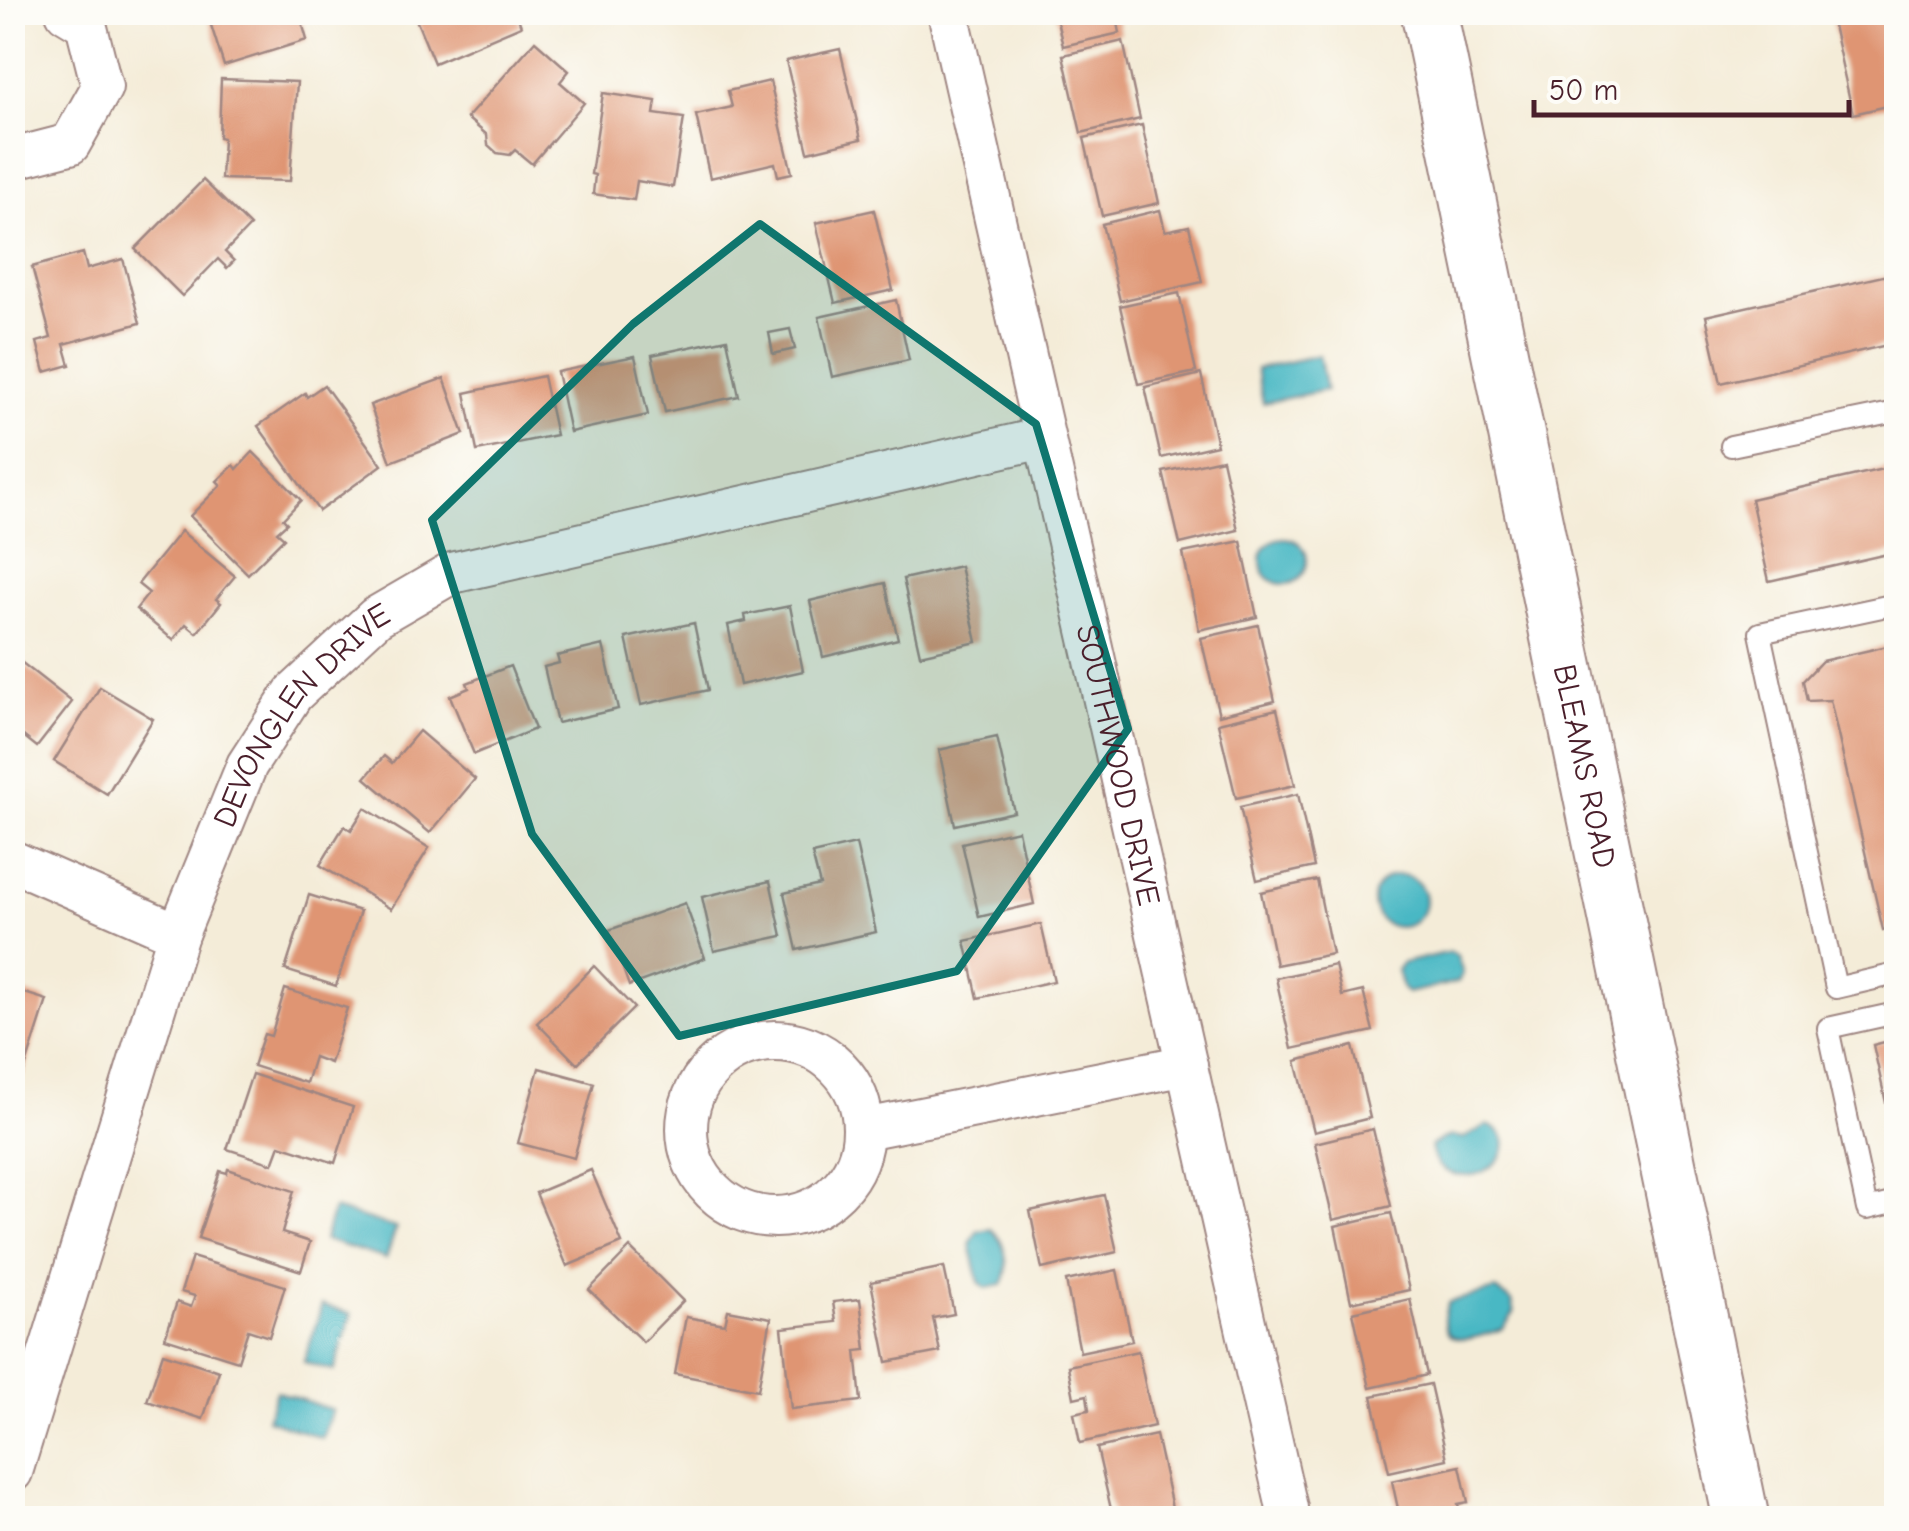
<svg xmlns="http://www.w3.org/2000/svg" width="1909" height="1531" viewBox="0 0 1909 1531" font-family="'Comic Neue',sans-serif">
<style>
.water{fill:#4ab8c4;stroke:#4a6c78;stroke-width:2.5}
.building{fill:#df9573}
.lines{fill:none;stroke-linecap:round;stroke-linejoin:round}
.service-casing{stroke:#9f8682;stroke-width:24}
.minor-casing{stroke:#9f8682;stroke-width:44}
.secondary-casing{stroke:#9f8682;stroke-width:59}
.service{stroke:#fff;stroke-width:20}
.minor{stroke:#fff;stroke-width:40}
.secondary{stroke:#fff;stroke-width:55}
.marked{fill:#0f766e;fill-opacity:0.2;stroke:#0f766e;stroke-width:8;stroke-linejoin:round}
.labels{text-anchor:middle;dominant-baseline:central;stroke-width:9;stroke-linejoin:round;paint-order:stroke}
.street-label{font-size:32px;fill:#4a1f2b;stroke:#fdfcf7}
</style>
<rect width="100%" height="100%" fill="#fdfcf7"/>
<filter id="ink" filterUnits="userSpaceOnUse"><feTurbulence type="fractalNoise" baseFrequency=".01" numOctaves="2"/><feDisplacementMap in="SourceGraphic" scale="20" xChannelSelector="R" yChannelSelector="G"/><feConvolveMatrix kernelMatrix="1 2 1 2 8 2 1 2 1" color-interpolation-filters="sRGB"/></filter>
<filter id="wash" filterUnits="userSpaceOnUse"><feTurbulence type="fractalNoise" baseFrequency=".0048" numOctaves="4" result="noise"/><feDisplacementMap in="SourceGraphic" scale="40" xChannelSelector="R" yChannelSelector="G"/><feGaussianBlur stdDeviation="2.25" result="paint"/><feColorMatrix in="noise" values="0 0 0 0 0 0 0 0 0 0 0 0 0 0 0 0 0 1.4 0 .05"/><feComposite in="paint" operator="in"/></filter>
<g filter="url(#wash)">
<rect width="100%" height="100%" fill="#f4ecd8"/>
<g class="water">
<polygon points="1319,355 1326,390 1263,403 1256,369"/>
<circle cx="1284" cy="561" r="23"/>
<circle cx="1399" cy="901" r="26"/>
<polygon points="1450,952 1457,956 1463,973 1458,982 1407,993 1402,989 1397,970 1402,963"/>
<path d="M1487,1125C1515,1135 1507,1159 1484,1171C1462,1183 1432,1172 1431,1146L1442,1139L1452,1136L1464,1138Z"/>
<polygon points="333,1209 396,1228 386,1259 324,1240"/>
<path d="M991,1229C1006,1242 1011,1267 1002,1285L986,1288L979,1282L970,1244L977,1231Z"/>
<path d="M1496,1290L1511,1301L1514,1313L1503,1329C1491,1332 1476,1339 1463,1339C1441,1339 1441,1317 1449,1302Z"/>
<polygon points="322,1305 352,1314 334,1371 304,1362"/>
<polygon points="276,1391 332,1410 322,1438 267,1419"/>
</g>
<g id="blocks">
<g class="building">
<polygon points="224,12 299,12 307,40 224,66 209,19 224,14"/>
<polygon points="413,12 516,12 521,26 434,63"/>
<polygon points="1055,12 1116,12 1120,33 1063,46"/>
<polygon points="1830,12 1896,12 1896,104 1853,114"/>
<polygon points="535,41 569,71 560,82 584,103 532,164 515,150 510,155 497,153 488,145 487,135 467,118"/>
<polygon points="1123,41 1140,119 1081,133 1063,55"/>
<polygon points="840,49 861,139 808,152 786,61"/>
<polygon points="221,79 297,82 290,181 221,179 223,138 219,137"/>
<polygon points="770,81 792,173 778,176 775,163 710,178 696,115 732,107 728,91"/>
<polygon points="603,93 656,101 654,114 684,118 673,187 637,181 634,200 593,194 595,175 591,174"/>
<polygon points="1142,125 1159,203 1102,216 1084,138"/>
<polygon points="203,180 250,226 225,252 234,261 227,268 218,259 182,296 135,249"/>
<polygon points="874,210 893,290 835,303 816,223"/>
<polygon points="1160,210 1165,231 1189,226 1202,282 1120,301 1102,224"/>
<polygon points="83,253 87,269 123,259 140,323 64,344 70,365 45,372 37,342 51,338 32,267"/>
<polygon points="12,255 19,256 15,314 12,314"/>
<polygon points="1896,273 1896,343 1721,383 1706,316"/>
<polygon points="1179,293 1196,372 1138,384 1120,306"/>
<polygon points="896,300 909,360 832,377 819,317"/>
<polygon points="790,329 795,349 773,354 769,333"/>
<polygon points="727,339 739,396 665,412 652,355"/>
<polygon points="635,356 648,415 570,432 557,372"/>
<polygon points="1201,374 1217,445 1161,458 1145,387"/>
<polygon points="543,376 556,435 477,451 465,393"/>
<polygon points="444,378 464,434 391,462 370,405"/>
<polygon points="324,385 382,465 319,511 258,426 305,393 307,397"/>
<polygon points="253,452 301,500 283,519 287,523 277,532 284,538 248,574 190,516 221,485 217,481 234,465 237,469"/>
<polygon points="1222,459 1238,530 1180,544 1163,472"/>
<polygon points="1896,466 1896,552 1769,581 1751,499"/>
<polygon points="181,531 235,576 216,599 221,603 197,633 186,624 173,640 136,609 149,593 138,584"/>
<polygon points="1241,541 1257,617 1199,630 1183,553"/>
<polygon points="960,566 977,642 920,655 903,579"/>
<polygon points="885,583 898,639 823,657 810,601"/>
<polygon points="790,606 803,671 740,685 728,625 746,621 745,615"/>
<polygon points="694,623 708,690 641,705 626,638"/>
<polygon points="1258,625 1275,701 1219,715 1201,638"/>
<polygon points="1896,644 1896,927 1883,930 1830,700 1807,701 1803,681 1822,661"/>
<polygon points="603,645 618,709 557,723 544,667 559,663 557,656"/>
<polygon points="12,655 72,702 37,747 12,727"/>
<polygon points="510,666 535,729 474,754 450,696 469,688 467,683"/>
<polygon points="100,687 153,719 107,794 54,761"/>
<polygon points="1277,709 1295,785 1236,798 1218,723"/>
<polygon points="419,731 475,779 430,833 365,778 384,756 392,763"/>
<polygon points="997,737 1014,812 955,825 939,750"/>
<polygon points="1298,794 1314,867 1257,880 1240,807"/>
<polygon points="365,808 429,848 391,909 320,865 344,826 351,830"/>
<polygon points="1018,830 1034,904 979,917 962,843"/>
<polygon points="856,844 876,932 797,950 784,893 820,885 812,854"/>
<polygon points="1317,880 1332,954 1276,965 1261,892"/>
<polygon points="770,881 782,936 714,951 702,897"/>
<polygon points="309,895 360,911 336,986 285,970"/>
<polygon points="685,903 705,958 629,986 609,930"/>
<polygon points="1041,924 1054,981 978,998 965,941"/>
<polygon points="1335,965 1342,996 1363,991 1373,1031 1292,1049 1276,978"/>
<polygon points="594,966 634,1008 577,1064 537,1023"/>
<polygon points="12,989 47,1000 20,1084 12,1081"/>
<polygon points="285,989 347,1008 330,1063 314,1057 306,1083 253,1066 264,1034 271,1036"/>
<polygon points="1896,1039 1896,1143 1895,1143 1873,1045"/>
<polygon points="1353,1046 1370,1118 1314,1132 1296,1061"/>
<polygon points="539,1068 594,1083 574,1158 518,1143"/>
<polygon points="252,1074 353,1107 335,1163 280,1145 273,1164 227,1149"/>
<polygon points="1373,1129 1391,1206 1333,1220 1315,1143"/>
<polygon points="228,1169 294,1191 282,1233 310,1242 301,1271 198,1238 220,1171 227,1173"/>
<polygon points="591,1170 622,1243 567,1266 536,1193"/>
<polygon points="1104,1195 1117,1252 1042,1269 1030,1211"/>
<polygon points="1391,1213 1409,1290 1351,1302 1335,1226"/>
<polygon points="630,1248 683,1301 643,1342 589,1290"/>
<polygon points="192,1257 285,1286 269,1337 248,1330 238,1361 165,1338 177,1302 191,1307 195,1296 181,1292"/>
<polygon points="944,1267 954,1314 933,1318 940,1352 887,1362 871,1282"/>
<polygon points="1117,1270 1132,1341 1080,1352 1066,1281"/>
<polygon points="860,1299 866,1350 856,1351 861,1401 791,1409 782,1328 836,1322 833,1302"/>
<polygon points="1410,1299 1427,1375 1370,1388 1353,1312"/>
<polygon points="728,1310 771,1318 758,1390 675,1374 686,1317 725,1324"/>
<polygon points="1138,1351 1154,1426 1080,1443 1074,1413 1089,1410 1087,1395 1074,1398 1068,1366"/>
<polygon points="163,1353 219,1371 203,1419 147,1401"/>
<polygon points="1430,1384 1447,1459 1389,1472 1372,1396"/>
<polygon points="1156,1435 1173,1512 1141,1518 1113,1518 1097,1448"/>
<polygon points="1460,1466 1468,1502 1458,1504 1461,1518 1400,1518 1392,1481"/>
</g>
</g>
</g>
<g filter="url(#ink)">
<use href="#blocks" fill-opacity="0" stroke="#9f8682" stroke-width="2.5"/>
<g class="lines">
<g class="service-casing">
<g id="service">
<polyline points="1731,446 1896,412"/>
<polyline points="1896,604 1760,633 1836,988 1896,974"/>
<polyline points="1896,1013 1828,1028 1867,1209 1896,1202"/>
</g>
</g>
<g class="minor-casing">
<g id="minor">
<path id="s1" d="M948,12L1287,1508V1518"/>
<polyline points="12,159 70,144 102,87 86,24 66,12"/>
<polyline points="12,861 178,934"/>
<circle cx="775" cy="1129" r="88"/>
<polyline points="865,1129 1187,1065"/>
<path id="s2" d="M12,1472L178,934L247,765L293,694L376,617L452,573L1043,438"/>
</g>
</g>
<g class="secondary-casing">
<g id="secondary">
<path id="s3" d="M1429,12L1741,1518"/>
</g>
</g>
<use href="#service" class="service"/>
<use href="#minor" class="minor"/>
<use href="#secondary" class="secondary"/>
</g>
</g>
<path class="marked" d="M760,224L1036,424L1128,729L957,971L679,1036L532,834L432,520L633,324Z"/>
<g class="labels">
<g class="street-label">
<text stroke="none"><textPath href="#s2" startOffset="818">DEVONGLEN DRIVE</textPath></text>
<text stroke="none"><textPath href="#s1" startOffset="772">SOUTHWOOD DRIVE</textPath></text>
<text stroke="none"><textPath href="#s3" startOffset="770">BLEAMS ROAD</textPath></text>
</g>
</g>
<rect width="1909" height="1531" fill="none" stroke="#fdfcf7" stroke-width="50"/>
<path d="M1534 100v15h315v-15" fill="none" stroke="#4a1f2b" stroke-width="5"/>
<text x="1549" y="100" font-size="30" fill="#4a1f2b" stroke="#fdfcf7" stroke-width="8" paint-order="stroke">50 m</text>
</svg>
